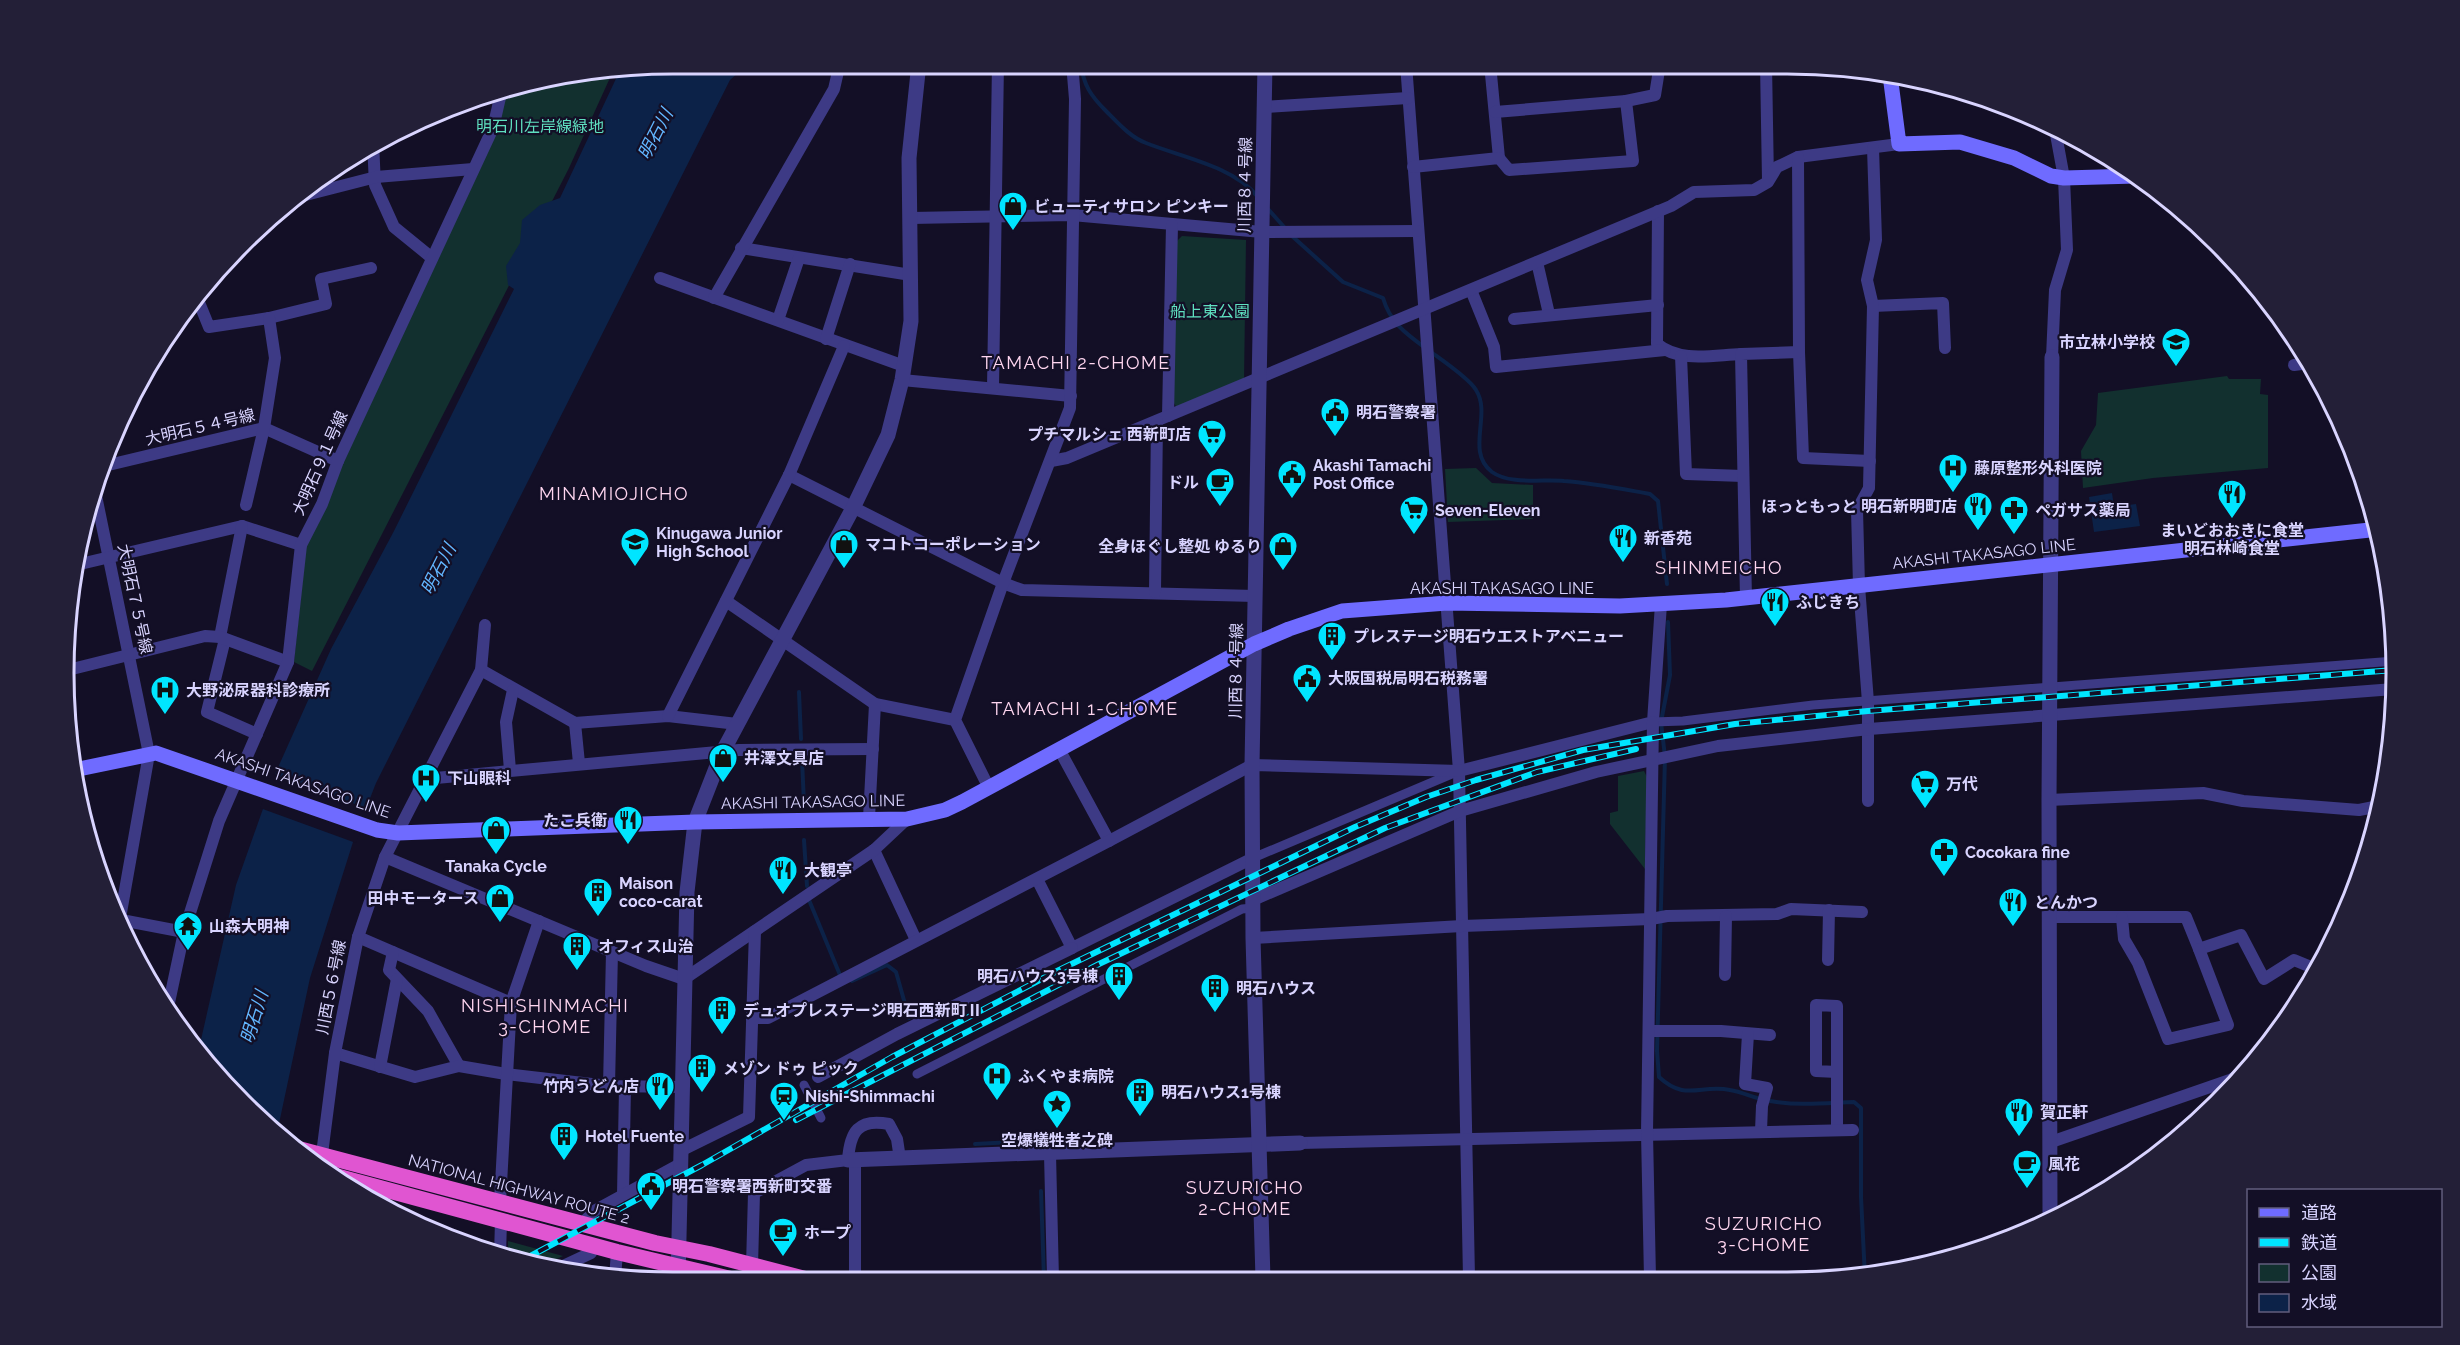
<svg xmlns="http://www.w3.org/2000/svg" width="2460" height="1345" viewBox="0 0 2460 1345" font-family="Raleway,'Noto Sans JP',sans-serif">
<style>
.green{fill:#12302f}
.water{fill:#0c2248}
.pier{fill:#130f26}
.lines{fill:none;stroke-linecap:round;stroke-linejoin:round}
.stream{stroke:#0c2248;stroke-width:4}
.pedestrian{stroke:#3d3a85;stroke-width:9}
.minor{stroke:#3d3a85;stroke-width:12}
.tertiary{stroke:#3d3a85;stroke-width:15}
.secondary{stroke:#6f6bff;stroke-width:15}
.trunk{stroke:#e055d1;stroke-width:16}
.rail-casing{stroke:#00e5ff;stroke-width:6}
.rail{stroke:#130f26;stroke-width:4;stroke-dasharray:11;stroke-linecap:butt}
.labels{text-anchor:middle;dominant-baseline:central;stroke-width:4.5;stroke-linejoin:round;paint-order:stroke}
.park-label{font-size:16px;fill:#5fe0c0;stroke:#130f26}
.street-label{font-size:16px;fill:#d9d4ff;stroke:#130f26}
.poi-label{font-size:16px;font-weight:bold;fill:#d9d4ff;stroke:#130f26;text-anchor:start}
.water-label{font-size:18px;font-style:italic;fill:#62b6ff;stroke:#130f26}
.neighbourhood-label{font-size:18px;letter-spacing:1.5px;fill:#ffd6f0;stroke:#130f26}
.rim{fill:none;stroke:#d9d4ff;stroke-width:3}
</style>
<rect width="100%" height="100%" fill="#130f26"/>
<g class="green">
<polygon points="614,69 569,168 312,671 294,662 306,545 506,88 554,75"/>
<polygon points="1182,236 1246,240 1244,380 1177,408 1172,400 1177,241"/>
<polygon points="2227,376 2229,379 2261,379 2260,394 2268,395 2268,468 2153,478 2083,488 2081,451 2096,425 2098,393"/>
<polygon points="1476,468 1492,483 1533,485 1533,519 1448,522 1445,469"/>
<polygon points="1644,771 1647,777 1645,869 1610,824 1610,813 1618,811 1618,776"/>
<polygon points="508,1241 563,1256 542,1266 508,1258"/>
</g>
<g class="water">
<polygon points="673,63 755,63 746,66 730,80 376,783 353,842 310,978 277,1133 214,1075 198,1053 236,885 276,772 331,649 394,531 514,289 508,285 506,266 520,243 522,220 540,205 560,198 621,68"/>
<polygon points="2112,493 2114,507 2136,504 2140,526 2094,532 2089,497"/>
</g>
<polygon class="pier" points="272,774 369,809 356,843 260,808"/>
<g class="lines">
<g class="stream">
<path d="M1081,63C1083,85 1091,96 1106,111C1118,123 1130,137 1146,143C1181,157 1233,166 1257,196"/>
<polyline points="1268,209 1285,228"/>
<path d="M1292,236L1343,282L1383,298C1390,322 1405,333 1424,347"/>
<path d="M1431,352C1442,360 1470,379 1476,390C1492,415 1465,451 1492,472C1510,485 1543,479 1564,481C1593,483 1622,489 1650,494L1658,501L1667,584"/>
<path d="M1668,622L1670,675L1661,722L1665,757L1657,1051L1659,1077C1686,1102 1700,1084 1730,1090C1743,1092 1756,1099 1770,1101C1798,1106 1826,1103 1854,1102L1861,1108V1197L1865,1277"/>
<polyline points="799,692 801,739"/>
<polyline points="802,760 804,803"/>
<polyline points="804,840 807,886"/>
<polyline points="809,900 840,975"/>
<polyline points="852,981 887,965 896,972 909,1018"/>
<polyline points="975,1144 1030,1141"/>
<polyline points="1041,1191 1044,1279"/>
</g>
<g class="pedestrian">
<polyline points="1653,722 1683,721 1813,705 2395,661"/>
<polyline points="1253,858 1454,773"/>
<polyline points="917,1074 1242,909 1253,908"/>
<polyline points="804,1085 821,1118"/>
</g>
<g class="minor">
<polyline points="1406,64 1459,771 1469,1278"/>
<polyline points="1490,64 1499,158"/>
<polyline points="1766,64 1768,181"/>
<polyline points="1264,107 1408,98"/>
<polyline points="1495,112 1626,101"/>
<polyline points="373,142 375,185 394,227 432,258"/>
<polyline points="1413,167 1499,158 1509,170 1633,161 1626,101 1655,95 1660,64"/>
<polyline points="290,199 376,177 473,169"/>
<path d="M1658,211L1657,344C1680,363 1713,355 1741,354"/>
<polyline points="911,218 1072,215 1262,232 1417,231"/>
<polyline points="741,248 911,275"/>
<polyline points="1537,262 1549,314"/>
<polyline points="660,278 904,366"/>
<polyline points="1471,290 1494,347 1496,367 1665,350"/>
<polyline points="196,295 209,327 269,318 326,304 321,279 371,268"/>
<polyline points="714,298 834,89 840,63"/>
<polyline points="1873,306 1943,303 1945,348"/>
<polyline points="1514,319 1658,305"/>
<polyline points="778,320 799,258"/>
<polyline points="826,339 850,264"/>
<polyline points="1799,352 1803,458 1870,461"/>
<polyline points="1681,356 1686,474 1743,476"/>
<polyline points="2052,357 2055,290 2067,250 2064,178 2055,129"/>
<polyline points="2294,365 2309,363"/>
<polyline points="902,380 1071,396"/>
<polyline points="993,388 998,63"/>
<polyline points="1168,416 1172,225"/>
<polyline points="1051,461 1067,458 1671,206 1694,192 1754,190 1768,182 1777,167 1798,157 1899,144"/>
<polyline points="100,467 264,428 338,461"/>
<polyline points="789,475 1003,583 1022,590 1255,596"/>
<polyline points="94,486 149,754 119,924"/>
<polyline points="246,505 264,428 275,358 269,318"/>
<polyline points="76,565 242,526 301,545"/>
<polyline points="1155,592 1157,421"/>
<polyline points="1746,598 1741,354 1799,352 1798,157"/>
<polyline points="726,601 875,704 955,720"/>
<polyline points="220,637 242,526"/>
<polyline points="225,639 207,712 257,734"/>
<polyline points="481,670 575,723 668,716 737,724"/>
<polyline points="64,671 205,636 220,637 288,662"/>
<polyline points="668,716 789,475 844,346"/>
<polyline points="575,723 579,763"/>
<polyline points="1059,749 1109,841"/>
<polyline points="510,770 506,722 513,690"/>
<polyline points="425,779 739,750 873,749"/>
<polyline points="988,786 955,720 1003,583 1070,408 1075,99 1072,63"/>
<polyline points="2049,800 2203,793 2243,801 2359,810 2379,806"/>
<polyline points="1868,801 1868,702 1859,586 1857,510 1869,488 1873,306 1867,280 1876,240 1873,148"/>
<polyline points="869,818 875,704"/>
<polyline points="874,850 916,940"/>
<polyline points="385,857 646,966 684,979 874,850 907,819"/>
<polyline points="1037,879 1072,948 1253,858"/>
<polyline points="1253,900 1460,811 1596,772 1718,746 1869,729 2394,689"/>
<polyline points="2049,917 2186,917 2199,949 2241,935 2264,979 2294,960 2311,967 2316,976"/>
<polyline points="2122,918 2124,939 2138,963 2168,1039 2228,1025 2199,949"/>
<polyline points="116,919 184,932"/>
<polyline points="358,937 511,1003"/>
<polyline points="1253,938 1462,926 1651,919 1667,916 1777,914 1791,909 1862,912"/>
<polyline points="393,952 389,970 428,1011 459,1066"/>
<polyline points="1828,960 1829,910"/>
<polyline points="1725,975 1726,916"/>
<polyline points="167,1012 184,932 219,821 288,662 301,545 322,504 338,461 493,128 502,89"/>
<polyline points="752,1018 768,1018 1109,841 1252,765 1459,771 1653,722 1661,604"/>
<polyline points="1649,1031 1721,1031 1770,1035"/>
<polyline points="1748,1034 1745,1084 1767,1088 1762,1106 1761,1131"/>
<polyline points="335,1053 415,1077 459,1066 506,1074 609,1086 682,1087"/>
<polyline points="380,1067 397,979"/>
<polyline points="818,1077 897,1034 1072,948"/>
<polyline points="609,1086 612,952"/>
<polyline points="1837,1130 1837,1006 1816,1005 1816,1071 1837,1072"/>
<polyline points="2051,1142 2230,1080 2250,1069"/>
<polyline points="1300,1143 1853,1130"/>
<polyline points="682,1150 749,1117 755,931"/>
<polyline points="322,1154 335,1053 358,937 385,857 481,670 485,625"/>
<polyline points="1050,1154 1053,1279"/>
<polyline points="855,1160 855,1280"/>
<polyline points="623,1195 625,1087"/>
<polyline points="500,1202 511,1003 539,921"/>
<polyline points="582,1224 594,1211 682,1163"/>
<polyline points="500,1255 501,1221"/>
<path d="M752,1266L754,1193L806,1165L848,1160C850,1132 858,1118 889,1124L897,1139L900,1159"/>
<polyline points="559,1268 591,1253 594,1246"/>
<polyline points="615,1278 617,1252"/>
<polyline points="1650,1278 1647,1133 1653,722"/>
</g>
<g class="tertiary">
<polyline points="848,1160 1300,1143"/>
<polyline points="2050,1217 2049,800 2052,357"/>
<polyline points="1263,1279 1253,938 1252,765 1265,64"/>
<polyline points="678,1281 687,892 695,822 722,753 853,508 888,435 902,380 911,321 909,158 919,63"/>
</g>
<g class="secondary">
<polyline points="1890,75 1899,144 1960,142 2014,158 2051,176 2064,178 2136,176"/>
<polyline points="74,770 156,753 377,830 398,833 695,822 907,819 945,810 962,802 1254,644 1289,629 1342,611 1447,603 1620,606 1726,600 2379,529"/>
</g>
<g class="trunk">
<polyline points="291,1147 655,1243 709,1254 809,1280"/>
<polyline points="328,1174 617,1252 735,1280"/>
</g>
<g class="rail-casing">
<g id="rail">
<polyline points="796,1120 1099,964 1385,828 1537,772 1636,749"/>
<polyline points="519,1262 702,1165 892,1057 1055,972 1355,827 1426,797 1476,780 1583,750 1735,724 1868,711 2394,670"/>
</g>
</g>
<use href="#rail" class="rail"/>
</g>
<defs>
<g id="shop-pin" transform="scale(1.5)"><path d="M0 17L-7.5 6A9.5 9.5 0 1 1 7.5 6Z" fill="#00e5ff" stroke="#130f26"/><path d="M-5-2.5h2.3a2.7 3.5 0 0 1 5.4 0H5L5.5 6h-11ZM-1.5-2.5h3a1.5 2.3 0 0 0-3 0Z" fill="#111"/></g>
<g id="school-pin" transform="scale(1.5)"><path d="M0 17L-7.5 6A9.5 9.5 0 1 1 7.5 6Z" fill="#00e5ff" stroke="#130f26"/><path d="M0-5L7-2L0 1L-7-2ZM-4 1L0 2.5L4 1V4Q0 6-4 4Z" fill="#111"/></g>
<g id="civic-pin" transform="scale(1.5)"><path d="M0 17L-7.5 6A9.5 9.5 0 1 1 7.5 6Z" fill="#00e5ff" stroke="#130f26"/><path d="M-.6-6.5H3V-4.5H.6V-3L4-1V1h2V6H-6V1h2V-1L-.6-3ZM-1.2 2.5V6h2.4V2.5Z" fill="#111"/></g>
<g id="supermarket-pin" transform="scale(1.5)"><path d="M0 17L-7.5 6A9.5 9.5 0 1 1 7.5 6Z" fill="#00e5ff" stroke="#130f26"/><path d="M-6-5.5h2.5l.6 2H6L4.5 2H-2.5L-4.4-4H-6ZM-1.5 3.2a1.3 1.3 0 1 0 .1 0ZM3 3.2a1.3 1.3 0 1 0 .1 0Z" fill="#111"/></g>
<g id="hospital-pin" transform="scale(1.5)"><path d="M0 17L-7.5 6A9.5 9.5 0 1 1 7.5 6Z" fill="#00e5ff" stroke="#130f26"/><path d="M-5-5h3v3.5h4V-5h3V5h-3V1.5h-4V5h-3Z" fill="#111"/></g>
<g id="cafe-pin" transform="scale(1.5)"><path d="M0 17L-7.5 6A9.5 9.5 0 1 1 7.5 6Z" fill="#00e5ff" stroke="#130f26"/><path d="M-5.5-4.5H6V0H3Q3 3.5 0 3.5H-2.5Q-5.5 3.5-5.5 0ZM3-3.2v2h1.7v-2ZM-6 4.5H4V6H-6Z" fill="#111"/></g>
<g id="restaurant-pin" transform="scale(1.5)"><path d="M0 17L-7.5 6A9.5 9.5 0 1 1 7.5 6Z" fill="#00e5ff" stroke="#130f26"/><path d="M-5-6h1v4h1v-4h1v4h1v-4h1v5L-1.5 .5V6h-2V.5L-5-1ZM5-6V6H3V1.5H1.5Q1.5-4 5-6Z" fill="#111"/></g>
<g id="pharmacy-pin" transform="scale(1.5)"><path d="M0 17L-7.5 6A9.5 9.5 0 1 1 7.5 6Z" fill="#00e5ff" stroke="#130f26"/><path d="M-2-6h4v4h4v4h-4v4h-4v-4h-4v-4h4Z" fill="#111"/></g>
<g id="building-pin" transform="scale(1.5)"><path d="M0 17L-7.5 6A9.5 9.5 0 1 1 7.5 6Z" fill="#00e5ff" stroke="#130f26"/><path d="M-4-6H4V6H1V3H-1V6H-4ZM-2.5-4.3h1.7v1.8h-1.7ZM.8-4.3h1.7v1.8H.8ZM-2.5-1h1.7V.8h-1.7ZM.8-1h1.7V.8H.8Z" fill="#111"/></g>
<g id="temple-pin" transform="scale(1.5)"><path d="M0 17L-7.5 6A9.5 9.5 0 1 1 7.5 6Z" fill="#00e5ff" stroke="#130f26"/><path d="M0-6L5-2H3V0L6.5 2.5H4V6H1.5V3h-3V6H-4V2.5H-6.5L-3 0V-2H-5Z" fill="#111"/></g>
<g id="station-pin" transform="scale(1.5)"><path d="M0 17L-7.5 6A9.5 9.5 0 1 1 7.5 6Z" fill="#00e5ff" stroke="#130f26"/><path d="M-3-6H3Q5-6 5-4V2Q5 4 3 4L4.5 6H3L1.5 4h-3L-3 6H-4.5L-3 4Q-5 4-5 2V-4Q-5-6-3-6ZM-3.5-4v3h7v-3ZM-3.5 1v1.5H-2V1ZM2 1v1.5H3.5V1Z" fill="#111"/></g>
<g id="sight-pin" transform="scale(1.5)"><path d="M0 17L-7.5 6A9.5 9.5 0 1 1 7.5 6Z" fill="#00e5ff" stroke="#130f26"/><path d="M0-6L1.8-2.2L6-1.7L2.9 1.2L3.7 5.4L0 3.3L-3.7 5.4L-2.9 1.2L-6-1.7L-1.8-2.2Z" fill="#111"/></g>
</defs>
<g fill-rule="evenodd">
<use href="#shop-pin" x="1013" y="206"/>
<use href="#school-pin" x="2176" y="342"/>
<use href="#civic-pin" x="1335" y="412"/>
<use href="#supermarket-pin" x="1212" y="434"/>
<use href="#hospital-pin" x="1953" y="468"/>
<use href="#civic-pin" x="1292" y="474"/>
<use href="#cafe-pin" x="1220" y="482"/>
<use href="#restaurant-pin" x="2232" y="494"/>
<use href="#restaurant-pin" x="1978" y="506"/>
<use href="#supermarket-pin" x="1414" y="510"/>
<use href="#pharmacy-pin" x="2014" y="510"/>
<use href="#restaurant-pin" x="1623" y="538"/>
<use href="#school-pin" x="635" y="542"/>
<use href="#shop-pin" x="844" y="544"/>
<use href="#shop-pin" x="1283" y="546"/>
<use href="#restaurant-pin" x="1775" y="602"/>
<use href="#building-pin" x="1332" y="636"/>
<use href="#civic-pin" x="1307" y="678"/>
<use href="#hospital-pin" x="165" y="690"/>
<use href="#shop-pin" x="723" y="758"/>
<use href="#hospital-pin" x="426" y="778"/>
<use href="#supermarket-pin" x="1925" y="784"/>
<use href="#restaurant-pin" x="628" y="820"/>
<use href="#shop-pin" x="496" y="830"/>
<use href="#pharmacy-pin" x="1944" y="852"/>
<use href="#restaurant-pin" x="783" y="870"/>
<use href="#building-pin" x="598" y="892"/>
<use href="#shop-pin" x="500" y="898"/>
<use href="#restaurant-pin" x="2013" y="902"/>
<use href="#temple-pin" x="188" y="926"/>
<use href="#building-pin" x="577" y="946"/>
<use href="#building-pin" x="1119" y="976"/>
<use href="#building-pin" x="1215" y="988"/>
<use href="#building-pin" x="722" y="1010"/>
<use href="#building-pin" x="702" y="1068"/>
<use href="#hospital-pin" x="997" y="1076"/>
<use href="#restaurant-pin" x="660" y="1086"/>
<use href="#building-pin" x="1140" y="1092"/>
<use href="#station-pin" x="784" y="1096"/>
<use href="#sight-pin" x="1057" y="1104"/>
<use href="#restaurant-pin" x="2019" y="1112"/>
<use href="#building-pin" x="564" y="1136"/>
<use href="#cafe-pin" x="2027" y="1164"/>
<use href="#civic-pin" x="651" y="1186"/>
<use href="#cafe-pin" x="783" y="1232"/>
</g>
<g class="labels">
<g class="park-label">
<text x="540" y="126">明石川左岸線緑地</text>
<text x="1210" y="311">船上東公園</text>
</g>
<g class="street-label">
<text transform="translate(1245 185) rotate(-89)">川西８４号線</text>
<text transform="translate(200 427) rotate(-13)">大明石５４号線</text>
<text transform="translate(320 463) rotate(-66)">大明石９１号線</text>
<text transform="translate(1984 554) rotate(-6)">AKASHI TAKASAGO LINE</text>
<text x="1502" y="588">AKASHI TAKASAGO LINE</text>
<text transform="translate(135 599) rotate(78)">大明石７５号線</text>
<text transform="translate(1236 671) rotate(-89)">川西８４号線</text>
<text transform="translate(303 783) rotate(19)">AKASHI TAKASAGO LINE</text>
<text transform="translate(813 802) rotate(-1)">AKASHI TAKASAGO LINE</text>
<text transform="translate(331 987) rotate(-79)">川西５６号線</text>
<text transform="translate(519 1189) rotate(15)">NATIONAL HIGHWAY ROUTE 2</text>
</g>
<g class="poi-label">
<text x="1034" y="206">ビューティサロン ピンキー</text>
<text x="2155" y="342" text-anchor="end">市立林小学校</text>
<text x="1356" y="412">明石警察署</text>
<text x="1191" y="434" text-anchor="end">プチマルシェ 西新町店</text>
<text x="1313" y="465">Akashi Tamachi<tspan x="1313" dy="18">Post Office</tspan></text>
<text x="1974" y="468">藤原整形外科医院</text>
<text x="1199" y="482" text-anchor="end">ドル</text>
<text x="1957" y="506" text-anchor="end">ほっともっと 明石新明町店</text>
<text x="1435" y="510">Seven-Eleven</text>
<text x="2035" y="510">ペガサス薬局</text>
<text x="2232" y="530" text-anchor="middle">まいどおおきに食堂<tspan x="2232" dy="18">明石林崎食堂</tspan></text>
<text x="656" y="533">Kinugawa Junior<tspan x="656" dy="18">High School</tspan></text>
<text x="1644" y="538">新香苑</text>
<text x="865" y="544">マコトコーポレーション</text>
<text x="1262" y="546" text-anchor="end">全身ほぐし整処 ゆるり</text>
<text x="1796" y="602">ふじきち</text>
<text x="1353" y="636">プレステージ明石ウエストアベニュー</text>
<text x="1328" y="678">大阪国税局明石税務署</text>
<text x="186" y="690">大野泌尿器科診療所</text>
<text x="744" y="758">井澤文具店</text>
<text x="447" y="778">下山眼科</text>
<text x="1946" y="784">万代</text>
<text x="607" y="820" text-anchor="end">たこ兵衛</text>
<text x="1965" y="852">Cocokara fine</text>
<text x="496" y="866" text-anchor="middle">Tanaka Cycle</text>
<text x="804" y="870">大観亭</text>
<text x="619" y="883">Maison<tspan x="619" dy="18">coco-carat</tspan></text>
<text x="479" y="898" text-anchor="end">田中モータース</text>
<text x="2034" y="902">とんかつ</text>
<text x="209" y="926">山森大明神</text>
<text x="598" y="946">オフィス山治</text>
<text x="1098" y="976" text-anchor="end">明石ハウス3号棟</text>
<text x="1236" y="988">明石ハウス</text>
<text x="743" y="1010">デュオプレステージ明石西新町Ⅱ</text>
<text x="723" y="1068">メゾン ドゥ ピック</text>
<text x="1018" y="1076">ふくやま病院</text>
<text x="639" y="1086" text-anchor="end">竹内うどん店</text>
<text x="1161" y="1092">明石ハウス1号棟</text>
<text x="805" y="1096">Nishi-Shimmachi</text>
<text x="2040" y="1112">賀正軒</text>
<text x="585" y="1136">Hotel Fuente</text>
<text x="1057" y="1140" text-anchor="middle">空爆犠牲者之碑</text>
<text x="2048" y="1164">風花</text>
<text x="672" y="1186">明石警察署西新町交番</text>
<text x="804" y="1232">ホープ</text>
</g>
<g class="water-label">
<text transform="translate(655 134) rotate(-63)">明石川</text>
<text transform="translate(438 569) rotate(-63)">明石川</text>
<text transform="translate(254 1017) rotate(-73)">明石川</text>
</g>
<g class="neighbourhood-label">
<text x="1076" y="362">TAMACHI 2-CHOME</text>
<text x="614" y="493">MINAMIOJICHO</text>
<text x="1719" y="567">SHINMEICHO</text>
<text x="1085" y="708">TAMACHI 1-CHOME</text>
<text x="545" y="1005">NISHISHINMACHI<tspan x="545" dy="21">3-CHOME</tspan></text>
<text x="1245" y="1187">SUZURICHO<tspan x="1245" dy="21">2-CHOME</tspan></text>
<text x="1764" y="1223">SUZURICHO<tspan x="1764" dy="21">3-CHOME</tspan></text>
</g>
</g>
<path d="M0 0H2460V1345H0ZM673 74H1787A599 599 0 0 1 2386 673V673A599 599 0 0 1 1787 1272H673A599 599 0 0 1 74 673V673A599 599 0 0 1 673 74Z" fill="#231f37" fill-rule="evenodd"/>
<path class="rim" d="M673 74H1787A599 599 0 0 1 2386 673V673A599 599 0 0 1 1787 1272H673A599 599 0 0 1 74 673V673A599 599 0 0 1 673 74Z"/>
<rect x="2247" y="1189" width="195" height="138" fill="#130f26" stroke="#625e7d" stroke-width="1.5"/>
<rect x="2259" y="1208" width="30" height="9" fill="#6f6bff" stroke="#625e7d" stroke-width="1.5"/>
<text x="2301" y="1219" font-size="18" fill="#d9d4ff">道路</text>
<rect x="2259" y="1238" width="30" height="9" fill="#00e5ff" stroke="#625e7d" stroke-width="1.5"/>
<text x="2301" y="1249" font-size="18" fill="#d9d4ff">鉄道</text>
<rect x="2259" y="1264" width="30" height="18" fill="#12302f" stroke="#625e7d" stroke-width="1.5"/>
<text x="2301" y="1279" font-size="18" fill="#d9d4ff">公園</text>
<rect x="2259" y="1294" width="30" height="18" fill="#0c2248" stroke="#625e7d" stroke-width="1.5"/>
<text x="2301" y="1309" font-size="18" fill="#d9d4ff">水域</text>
</svg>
